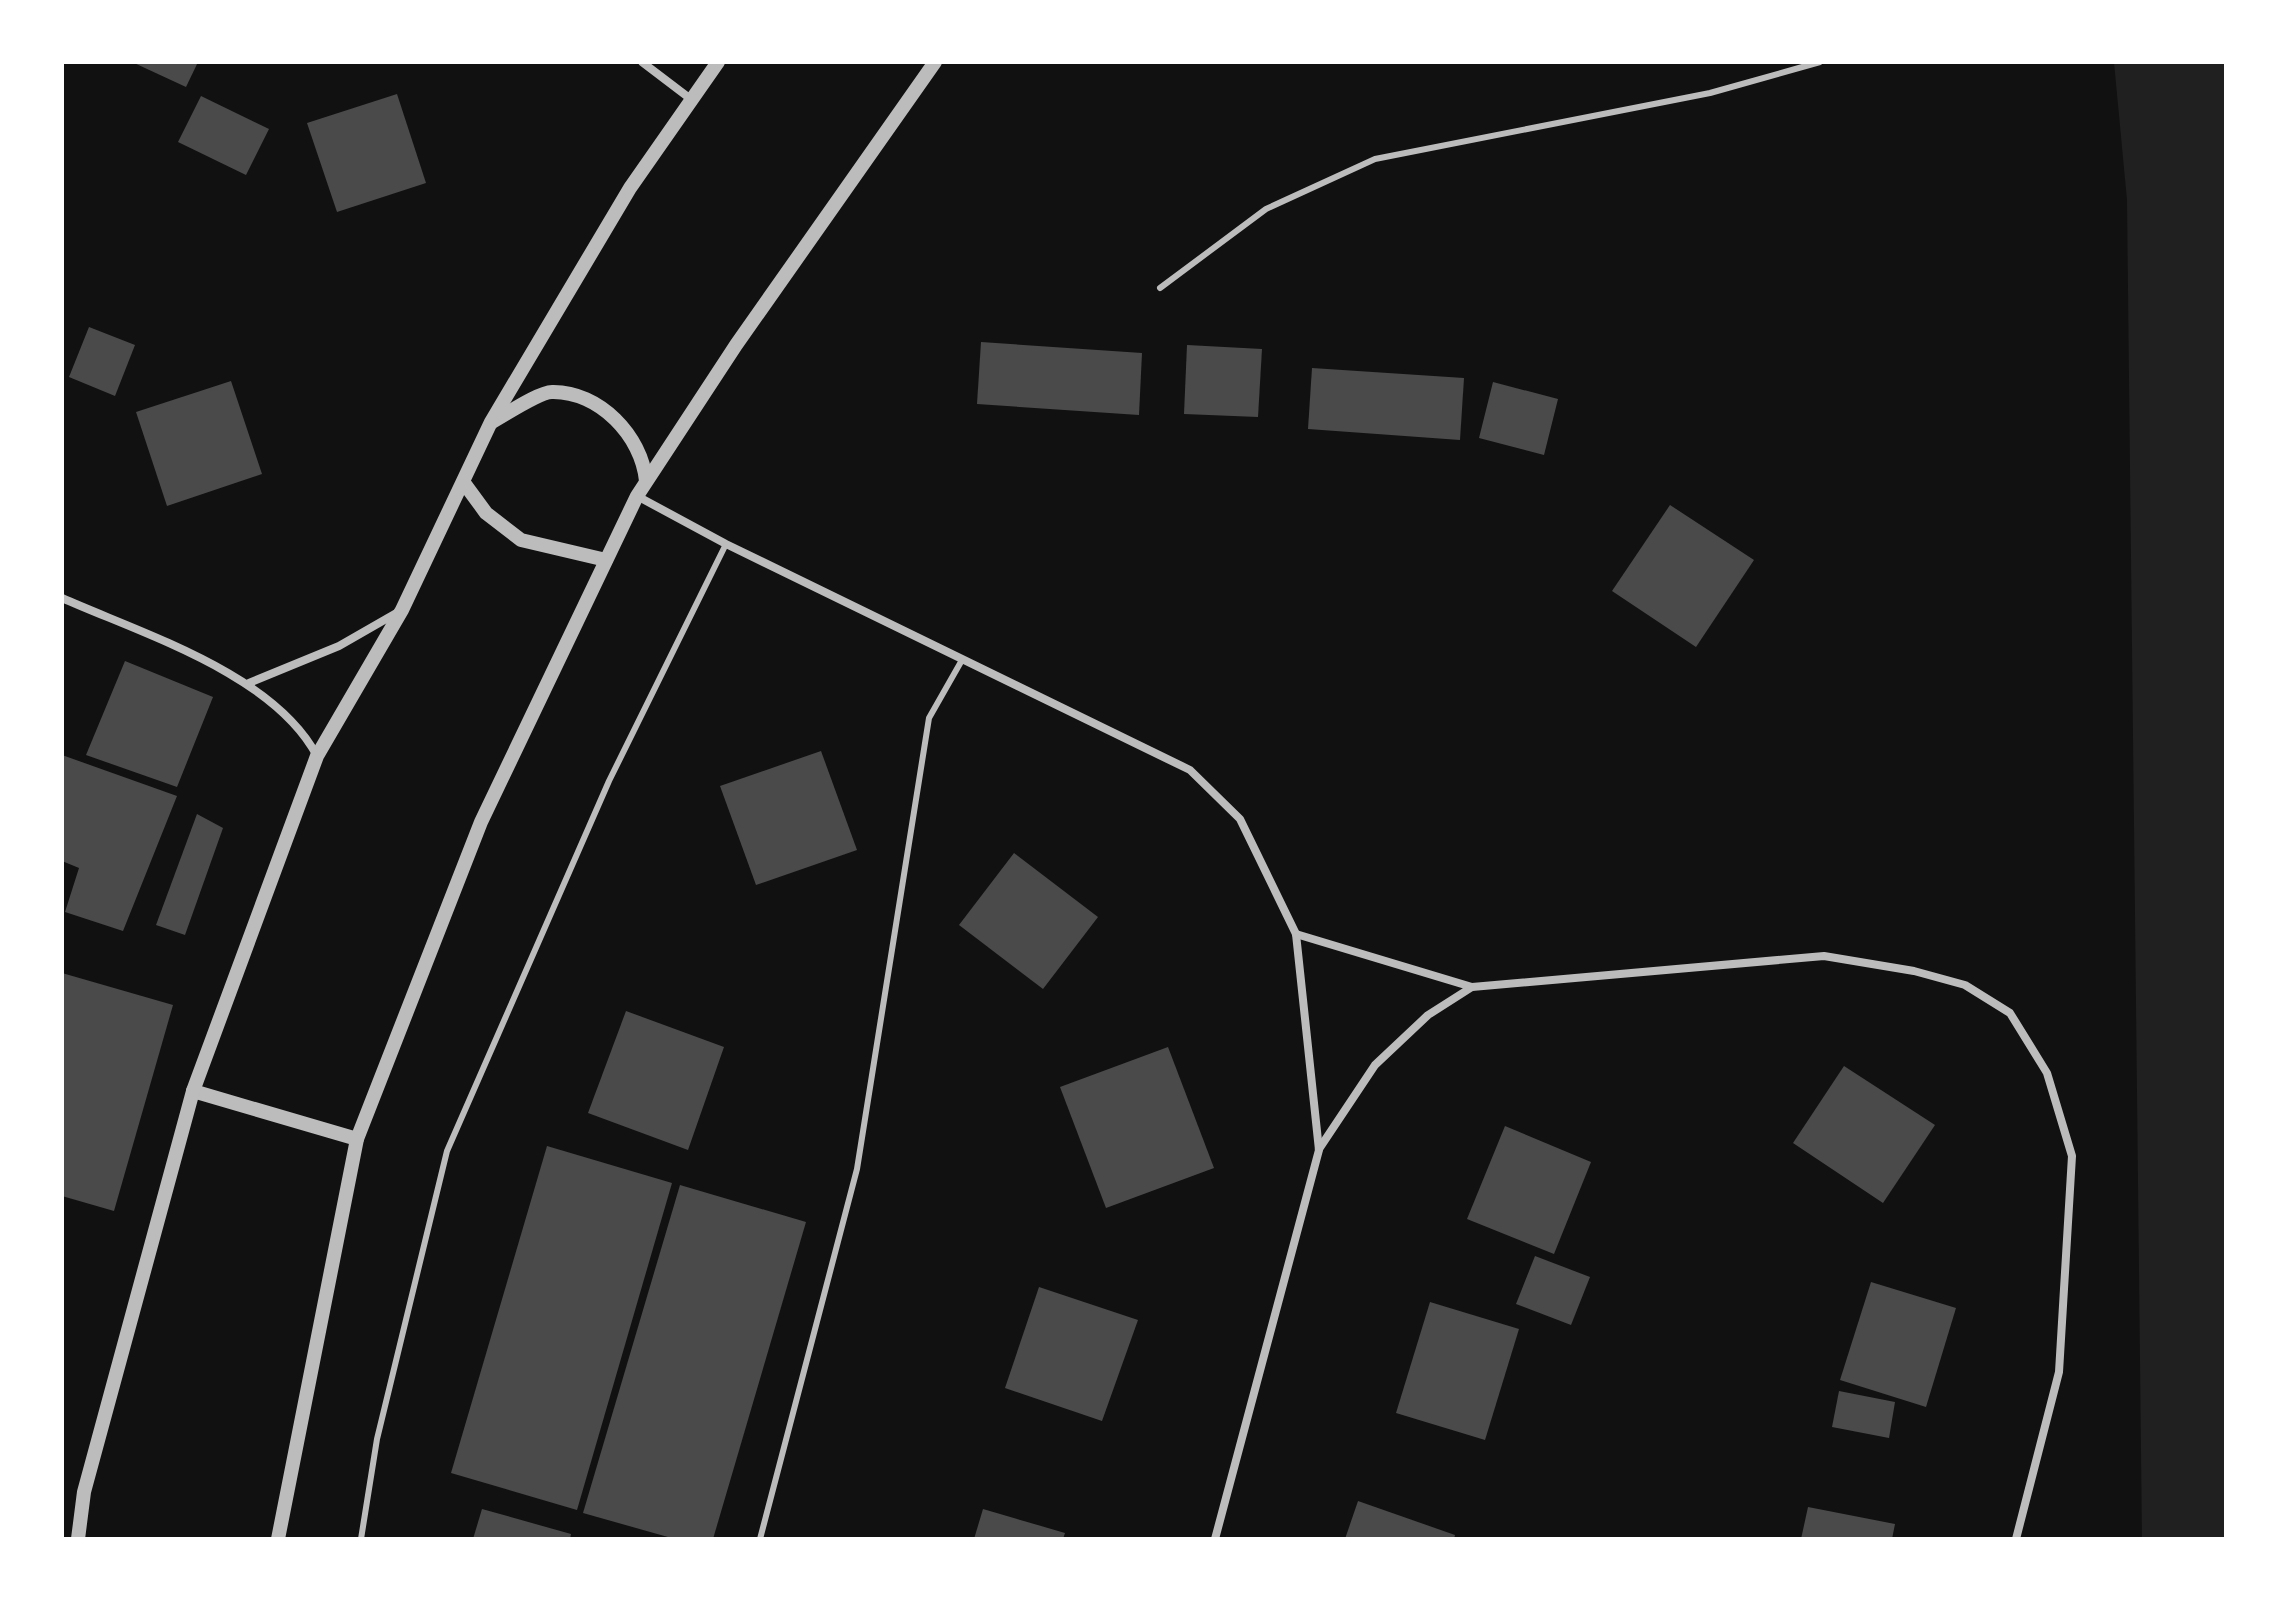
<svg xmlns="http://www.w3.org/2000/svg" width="2288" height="1601" viewBox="0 0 2288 1601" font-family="'Source Sans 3',sans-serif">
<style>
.green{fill:#202020}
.building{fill:#4a4a4a}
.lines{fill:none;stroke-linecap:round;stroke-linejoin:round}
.service{stroke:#bcbcbc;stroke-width:6}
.minor{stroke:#bcbcbc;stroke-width:8}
.tertiary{stroke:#bcbcbc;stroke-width:14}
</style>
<rect width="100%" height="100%" fill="#111"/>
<polygon class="green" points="2114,62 2226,62 2226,1539 2142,1539 2127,200"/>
<g class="building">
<polygon points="132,62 198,62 186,87"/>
<polygon points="397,94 426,183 337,212 307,123"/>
<polygon points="201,96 269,129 246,175 178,142"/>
<polygon points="89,327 135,345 115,396 69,377"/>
<polygon points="981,342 1142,353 1139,415 977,404"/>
<polygon points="1187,345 1262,349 1258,417 1184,414"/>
<polygon points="1312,368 1464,378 1460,440 1308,429"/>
<polygon points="231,381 262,474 167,506 136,412"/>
<polygon points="1493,382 1558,399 1544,455 1479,438"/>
<polygon points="1670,505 1754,560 1696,647 1612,591"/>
<polygon points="125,661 213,697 177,787 86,755"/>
<polygon points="821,751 857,850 756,885 720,786"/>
<polygon points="62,755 177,796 123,931 65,912 79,868 62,861"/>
<polygon points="197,814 223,828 185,935 156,925"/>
<polygon points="1014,853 1098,917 1043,989 959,925"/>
<polygon points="62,973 173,1005 114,1211 62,1196"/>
<polygon points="626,1011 724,1047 688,1150 588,1113"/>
<polygon points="1168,1047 1214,1168 1106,1208 1060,1087"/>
<polygon points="1844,1066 1935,1125 1883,1203 1793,1143"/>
<polygon points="1505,1126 1591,1162 1554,1254 1467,1219"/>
<polygon points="547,1146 672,1183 577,1510 451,1473"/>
<polygon points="680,1185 806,1222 713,1539 675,1539 583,1513"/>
<polygon points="1535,1256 1590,1277 1571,1325 1516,1304"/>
<polygon points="1871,1282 1956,1308 1926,1407 1840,1380"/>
<polygon points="1039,1287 1138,1320 1102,1421 1005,1388"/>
<polygon points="1430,1302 1519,1329 1485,1440 1396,1413"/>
<polygon points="1839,1391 1895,1402 1889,1438 1832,1427"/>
<polygon points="1358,1501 1455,1535 1454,1539 1345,1539"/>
<polygon points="1808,1507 1895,1524 1892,1539 1801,1539"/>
<polygon points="482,1509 571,1534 570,1539 473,1539"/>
<polygon points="983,1509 1065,1533 1063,1539 974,1539"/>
</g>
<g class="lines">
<g class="service">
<polyline points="1160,288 1266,209 1375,159 1710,93 1820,62"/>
<polyline points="361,1539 377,1439 447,1151 609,781 726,544"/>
<polyline points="760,1539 857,1169 929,718 962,660"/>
</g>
<g class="minor">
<polyline points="642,62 692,100"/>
<polyline points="637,496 726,544 1190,770 1240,819 1296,934 1319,1150 1215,1539"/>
<path d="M62,598C143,634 274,674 317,756"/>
<polyline points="249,683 339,646 400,611"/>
<polyline points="1296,934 1472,987"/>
<polyline points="1319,1149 1375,1065 1428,1015 1472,987 1824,956 1914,971 1965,985 2010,1013 2047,1073 2072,1156 2059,1372 2016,1539"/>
</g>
<g class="tertiary">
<path d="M492,422C505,415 539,392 552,392C599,391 642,436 646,481"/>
<polyline points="464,483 486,513 521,540 606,560"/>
<polyline points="193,1091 357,1139"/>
<polyline points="78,1539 84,1492 193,1091 317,756 402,610 491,422 630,188 718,62"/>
<polyline points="278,1539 357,1139 481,822 637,496 736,345 935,62"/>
</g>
</g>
<rect width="2288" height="1601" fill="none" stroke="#ffffff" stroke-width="128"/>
</svg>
